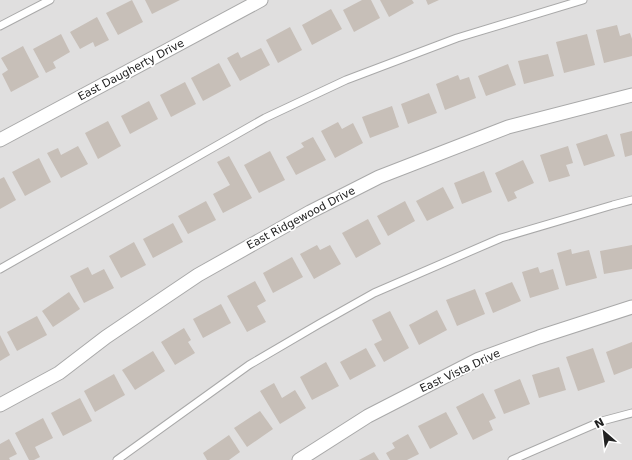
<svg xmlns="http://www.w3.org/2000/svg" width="632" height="460" viewBox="0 0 632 460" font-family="'DejaVu Sans',sans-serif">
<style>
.residential{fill:#e0dfdf}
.building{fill:#c7bfb8}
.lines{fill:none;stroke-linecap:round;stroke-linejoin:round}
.service-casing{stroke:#a9a9a9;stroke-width:9}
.minor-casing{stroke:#a9a9a9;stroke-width:15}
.service{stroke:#fff;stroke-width:7}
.minor{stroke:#fff;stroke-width:13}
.labels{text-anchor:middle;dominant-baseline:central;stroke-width:3.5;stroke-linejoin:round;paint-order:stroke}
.street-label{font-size:11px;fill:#222;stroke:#fff}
</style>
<rect width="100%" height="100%" fill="#f2efe9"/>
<rect class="residential" x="0" y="0" width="632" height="460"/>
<g class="building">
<polygon points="132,0 143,22 118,35 106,13"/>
<polygon points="145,0 180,0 152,14"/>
<polygon points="362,0 371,0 380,18 354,32 343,10"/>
<polygon points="380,0 412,0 414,3 389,17"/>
<polygon points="426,0 439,0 428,5"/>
<polygon points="331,9 342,29 312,45 302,25"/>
<polygon points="97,17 109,40 95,47 93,42 80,49 70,32"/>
<polygon points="617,25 620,36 630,33 632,39 632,56 604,63 596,30"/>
<polygon points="290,27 302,50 278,63 266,40"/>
<polygon points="61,34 70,52 53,62 56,68 46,73 33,49"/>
<polygon points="587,34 595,65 564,73 556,42"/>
<polygon points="23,46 39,77 11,92 2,74 8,70 1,58"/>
<polygon points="261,48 270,65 240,81 227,58 238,52 241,58"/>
<polygon points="548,54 554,76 524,84 518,61"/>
<polygon points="219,63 231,86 203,101 191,78"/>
<polygon points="508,64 516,85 486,96 478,76"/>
<polygon points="458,75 460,80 469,77 476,98 445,110 436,84"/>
<polygon points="185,82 196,104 171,117 160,95"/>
<polygon points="429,93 437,113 408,124 401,104"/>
<polygon points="149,101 158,119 130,134 121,116"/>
<polygon points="392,106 399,127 370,138 362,117"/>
<polygon points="108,121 121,146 98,159 85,133"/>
<polygon points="338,122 342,129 353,123 363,143 335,158 321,131"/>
<polygon points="632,131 632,155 625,157 620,134"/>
<polygon points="607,134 615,156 584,166 576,144"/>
<polygon points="313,137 326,160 296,175 286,157 304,147 301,143"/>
<polygon points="78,146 88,164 61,178 47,153 58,148 61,155"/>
<polygon points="568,146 573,163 566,165 570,176 549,182 540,155"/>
<polygon points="270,151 285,180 259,193 244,165"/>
<polygon points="229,156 252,198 223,213 213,194 230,185 217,162"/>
<polygon points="39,158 51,182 25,196 12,172"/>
<polygon points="523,160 534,183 514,192 517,198 508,202 495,173"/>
<polygon points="484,171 492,192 462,204 454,183"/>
<polygon points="4,177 16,200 0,209 0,179"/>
<polygon points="443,187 454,208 427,221 416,201"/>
<polygon points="206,201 216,220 188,234 178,216"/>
<polygon points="405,201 415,221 388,236 377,216"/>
<polygon points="368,219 381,244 356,258 342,233"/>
<polygon points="173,223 183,242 153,258 143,239"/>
<polygon points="134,242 146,265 121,278 109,256"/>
<polygon points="317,245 320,250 330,245 341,264 314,279 300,254"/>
<polygon points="632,245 632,269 604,274 600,251"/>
<polygon points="571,249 572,254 589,250 597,278 566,286 557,253"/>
<polygon points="292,257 303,277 273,293 263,273"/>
<polygon points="88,267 92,275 104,269 114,288 84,303 70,276"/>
<polygon points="538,267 540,273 553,269 559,289 530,298 522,272"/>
<polygon points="255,281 266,301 257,306 266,322 247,332 227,296"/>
<polygon points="512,282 521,301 493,313 485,293"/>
<polygon points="475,289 485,314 457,326 446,300"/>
<polygon points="69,292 80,309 53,327 42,311"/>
<polygon points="221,304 231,323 203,338 193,319"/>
<polygon points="437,310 447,330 419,345 409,325"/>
<polygon points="390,311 409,348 384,362 374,344 382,340 372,320"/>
<polygon points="37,316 47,335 17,351 7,332"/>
<polygon points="184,328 191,340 188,342 195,353 175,365 161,342"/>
<polygon points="0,335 10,355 0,361"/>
<polygon points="632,342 632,368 614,375 606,352"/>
<polygon points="366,348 376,366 350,380 340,362"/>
<polygon points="593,348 605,382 578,391 566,357"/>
<polygon points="153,351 165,371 135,390 122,370"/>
<polygon points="326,362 339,386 312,400 300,377"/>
<polygon points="559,367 566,390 539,398 532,375"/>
<polygon points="114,374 125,395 95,412 84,391"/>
<polygon points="520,379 530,404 504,414 494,390"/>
<polygon points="274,383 282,398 295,390 306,408 280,424 260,391"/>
<polygon points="483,393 496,418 489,421 493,430 473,440 456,407"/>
<polygon points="80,398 92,421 63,436 51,413"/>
<polygon points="260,411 273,429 247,447 234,428"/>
<polygon points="446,412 458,434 430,449 418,426"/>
<polygon points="43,418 53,438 35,447 40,457 34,460 29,460 15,433"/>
<polygon points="408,434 419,454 407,460 390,460 386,453 395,448 392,443"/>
<polygon points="229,435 240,452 229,460 207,460 203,453"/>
<polygon points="9,439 17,454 9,458 10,460 0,460 0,444"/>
<polygon points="374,452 379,460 359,460"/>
</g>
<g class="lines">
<g class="service-casing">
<g id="service">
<polyline points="0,26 50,0"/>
<polyline points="0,269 265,118 346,80 457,38 583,0"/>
<polyline points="117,460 249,365 319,324 374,293 501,238 613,205 632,200"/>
<polyline points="512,460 602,421 632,413"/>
</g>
</g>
<g class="minor-casing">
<g id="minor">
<polyline points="0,140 261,0"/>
<polyline points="0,405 59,373 106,337 198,275 310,212 379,177 508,127 632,95"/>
<polyline points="299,460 368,416 479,359 539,337 632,307"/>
</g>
</g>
<use href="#service" class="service"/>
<use href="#minor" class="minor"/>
</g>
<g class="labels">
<g class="street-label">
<text transform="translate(131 70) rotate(-28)">East Daugherty Drive</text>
<text transform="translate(301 218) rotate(-28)">East Ridgewood Drive</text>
<text transform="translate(460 371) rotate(-25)">East Vista Drive</text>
</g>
</g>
<g transform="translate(604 432) rotate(332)" stroke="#ffffff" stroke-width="3" paint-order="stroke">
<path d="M0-3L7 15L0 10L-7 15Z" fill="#222222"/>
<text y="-6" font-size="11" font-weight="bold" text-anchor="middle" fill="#222222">N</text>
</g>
</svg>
